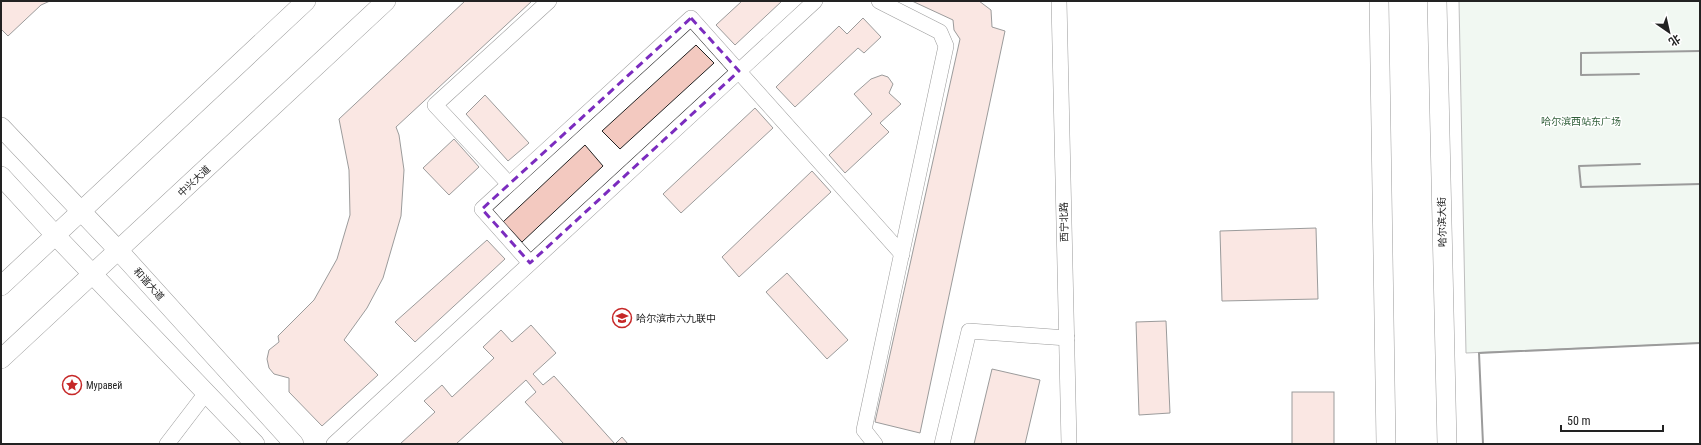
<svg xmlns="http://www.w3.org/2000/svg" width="1701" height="445" viewBox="0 0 1701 445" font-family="'Roboto Condensed','Noto Sans SC',sans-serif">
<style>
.green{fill:#e0efe3;stroke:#6f6f6f}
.building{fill:#f3c9c0;stroke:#222}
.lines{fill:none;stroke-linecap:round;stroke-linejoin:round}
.minor-casing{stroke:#222;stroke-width:16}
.major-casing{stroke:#222;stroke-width:20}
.minor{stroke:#fff;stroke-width:15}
.major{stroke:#fff;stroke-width:19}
.wall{stroke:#222;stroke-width:2}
.marked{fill:none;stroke:#7b2cbf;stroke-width:3;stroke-dasharray:8 5;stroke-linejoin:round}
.labels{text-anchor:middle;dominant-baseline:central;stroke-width:3;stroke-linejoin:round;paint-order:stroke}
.park-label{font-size:10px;fill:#2f5e38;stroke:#fff}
.street-label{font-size:10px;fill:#222;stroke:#fff}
.poi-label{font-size:10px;fill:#222;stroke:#fff;text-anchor:start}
</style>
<rect width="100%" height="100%" fill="#fff"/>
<polygon class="green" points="1459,1 1700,1 1700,343 1466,353"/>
<g class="building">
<polygon points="1,1 50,1 41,5 8,36 1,29"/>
<polygon points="465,1 532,1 396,127 399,135 404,170 401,216 383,278 367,308 344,340 378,375 322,426 289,392 289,378 274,374 269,368 267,359 269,350 279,342 278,336 314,300 337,259 350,215 349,170 339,119"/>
<polygon points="742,1 782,1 735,45 716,25"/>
<polygon points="912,1 979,1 991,10 992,27 1005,31 920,433 875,422 960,39 954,30 953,20"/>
<polygon points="863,18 881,37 864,53 858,48 795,107 776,87 839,26 847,34"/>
<polygon points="696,45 714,63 620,149 602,131"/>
<polygon points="882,75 888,77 893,84 889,93 901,104 880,123 889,132 845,173 829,155 872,114 854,94 871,79"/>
<polygon points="485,95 529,143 508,161 466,114"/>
<polygon points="755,108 773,128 681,213 663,194"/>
<polygon points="454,139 479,167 449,195 423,168"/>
<polygon points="585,145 603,166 522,242 503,222"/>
<polygon points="812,171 831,192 739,277 722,257"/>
<polygon points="1316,228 1318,299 1222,301 1220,231"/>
<polygon points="487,240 505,259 415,342 395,322"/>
<polygon points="787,273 848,340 827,359 766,292"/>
<polygon points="1166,321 1170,413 1139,415 1136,322"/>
<polygon points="531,325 556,353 533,374 543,385 554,376 615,444 622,437 628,444 564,444 525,402 536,392 526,380 456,444 400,444 435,412 424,401 442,385 452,397 494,358 483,347 501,330 512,342"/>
<polygon points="992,369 1040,380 1025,444 974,444"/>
<rect x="1292" y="392" width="42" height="52"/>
</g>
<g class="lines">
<g class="minor-casing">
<g id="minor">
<polyline points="1059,1 1069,444"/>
<polyline points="509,184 435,105 549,1"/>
<polyline points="530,263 482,209 691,18 902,254"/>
<polyline points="167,444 206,393"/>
<polyline points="334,444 815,1"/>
<polyline points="875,444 864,430 946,46 940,32 879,1"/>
<polyline points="942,444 969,331 1067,338"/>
</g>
</g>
<g class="major-casing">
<g id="major">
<polyline points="1379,1 1386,444"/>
<polyline points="1437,1 1447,444"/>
<polyline points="1,127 119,251 294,444"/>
<polyline points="1,176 56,236 255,444"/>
<polyline points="1,286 306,1"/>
<polyline points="1,359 386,1"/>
</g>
</g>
<use href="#minor" class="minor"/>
<use href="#major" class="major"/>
<g class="wall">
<polyline points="1639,74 1581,75 1581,53 1700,51"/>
<polyline points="1640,164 1579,166 1581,187 1700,184"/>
<polyline points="1483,444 1479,353 1700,343"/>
</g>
</g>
<path d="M0 0H1701V445H0ZM691,18L739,71L530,263L482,209Z" fill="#fff" fill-opacity=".55" fill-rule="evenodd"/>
<path class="marked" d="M691,18L739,71L530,263L482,209Z"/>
<defs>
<g id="school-ring" transform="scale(1)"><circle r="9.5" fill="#fff" stroke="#c62828" stroke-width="1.5"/><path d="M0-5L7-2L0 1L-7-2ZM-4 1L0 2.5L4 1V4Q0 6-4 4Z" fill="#c62828"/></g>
<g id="sight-ring" transform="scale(1)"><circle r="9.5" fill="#fff" stroke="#c62828" stroke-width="1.5"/><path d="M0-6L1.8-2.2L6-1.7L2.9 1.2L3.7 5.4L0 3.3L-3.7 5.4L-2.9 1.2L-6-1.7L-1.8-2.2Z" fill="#c62828"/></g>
</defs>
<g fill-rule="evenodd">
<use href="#school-ring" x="622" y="318"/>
<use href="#sight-ring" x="72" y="385"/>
</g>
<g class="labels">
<g class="park-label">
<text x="1581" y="121">哈尔滨西站东广场</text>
</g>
<g class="street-label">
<text transform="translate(194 181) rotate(-43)">中兴大道</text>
<text transform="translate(1064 222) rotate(-91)">西宁北路</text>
<text transform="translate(1442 222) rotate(-91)">哈尔滨大街</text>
<text transform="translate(149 284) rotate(48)">和谐大道</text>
</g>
<g class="poi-label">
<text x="636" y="318">哈尔滨市六九联中</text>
<text x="86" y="385">Муравей</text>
</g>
</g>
<rect width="1701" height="445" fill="none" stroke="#222222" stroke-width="4"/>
<g transform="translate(1669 32) rotate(146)" stroke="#ffffff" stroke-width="3" paint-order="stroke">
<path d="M0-3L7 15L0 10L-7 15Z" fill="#222222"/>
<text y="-6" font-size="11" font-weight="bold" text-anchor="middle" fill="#222222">北</text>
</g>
<path d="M1561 425v6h102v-6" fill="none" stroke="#222222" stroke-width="2"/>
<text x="1567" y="425" font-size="12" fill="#222222" stroke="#ffffff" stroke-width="3" paint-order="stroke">50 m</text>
</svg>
